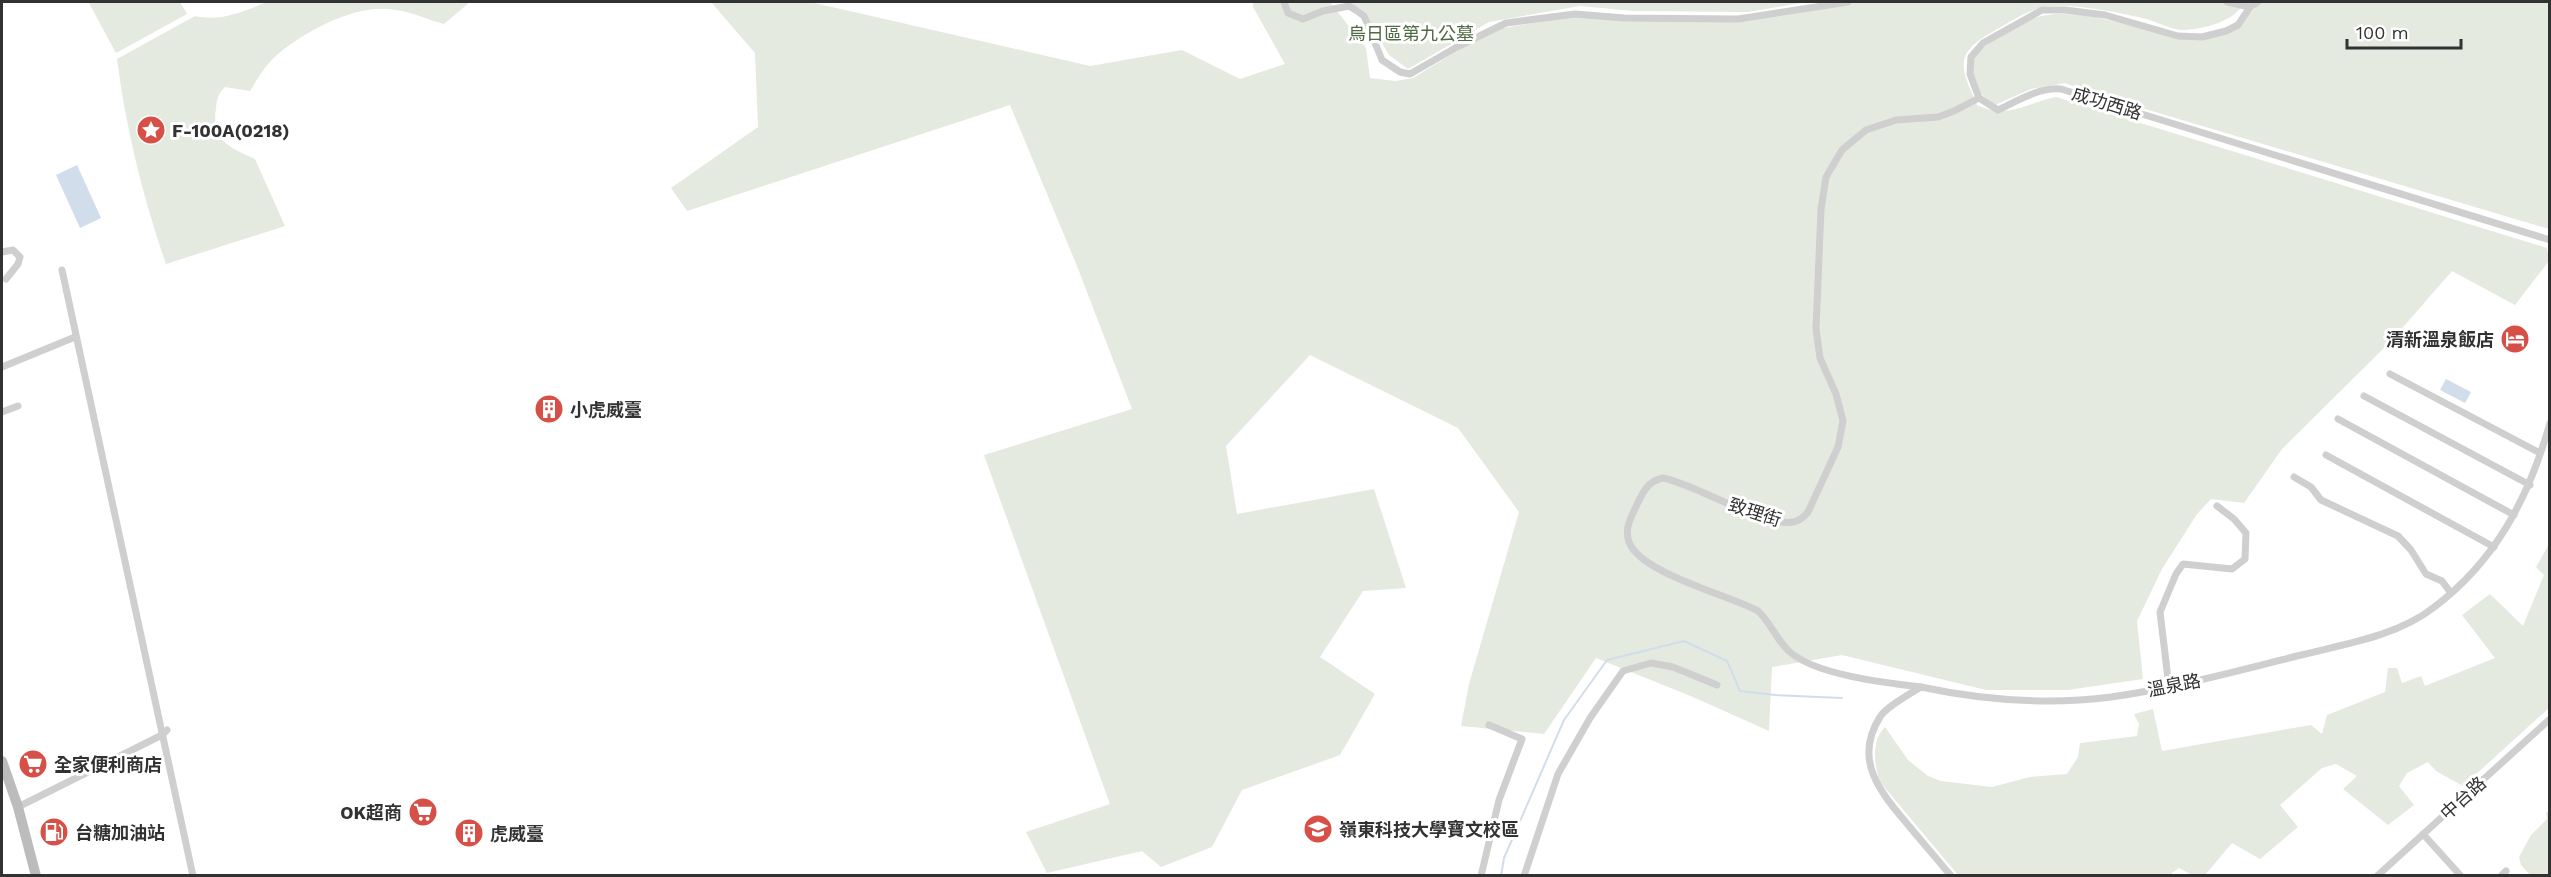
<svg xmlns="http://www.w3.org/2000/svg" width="2551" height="877" viewBox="0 0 2551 877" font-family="'Work Sans','Noto Sans TC',sans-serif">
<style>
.green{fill:#e4eadf}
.water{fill:#d1ddeb}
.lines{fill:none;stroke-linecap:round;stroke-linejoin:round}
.stream{stroke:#d1ddeb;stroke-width:2}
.street{stroke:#cfcfcf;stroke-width:7}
.secondary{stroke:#bcbcbc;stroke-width:10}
.labels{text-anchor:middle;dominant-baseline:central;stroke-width:6;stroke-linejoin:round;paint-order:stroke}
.park-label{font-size:18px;fill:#506a43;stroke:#fff}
.street-label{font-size:18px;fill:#323232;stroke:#fff}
.poi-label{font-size:18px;font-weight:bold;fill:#323232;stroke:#fff;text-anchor:start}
</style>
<rect width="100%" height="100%" fill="#fff"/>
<g class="green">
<polygon points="91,2 180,2 187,14 116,53 89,3"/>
<path d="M267,2H470L444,24C428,20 412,12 396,10C356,3 308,30 278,54C266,64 258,78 250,91L225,87C218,94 217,98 216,108C211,141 229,147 255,159L285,226L166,264C143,198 126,129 117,59L195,16C221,22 244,11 267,2Z"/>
<path d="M711,2H810L1090,66L1182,50L1240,79L1285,64L1253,7V2H1330L1366,48L1370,78L1395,81L1413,78L1491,30L1582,15L1748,18L1852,2H2225L2243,5C2232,22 2206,28 2186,30C2172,31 2156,21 2142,18C2118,12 2061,1 2039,8C2023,13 2008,23 1994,31C1952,54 1961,68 1977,105C2009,120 2025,103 2056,97L2547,248L2549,261L2515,305L2452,271L2390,342L2282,449L2244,503L2211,499L2197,514L2162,569L2137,621L2143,679L2068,690H1986L1842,655L1772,667L1769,731L1693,697L1596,658L1544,734L1461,726L1469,684L1519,512L1458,428L1310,355L1226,446L1237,514L1374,489L1406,588L1363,591L1320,657L1375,694L1340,755L1242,790L1212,847L1161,867L1142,851L1047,873L1026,832L1110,804L984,455L1132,409L1077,266L1010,105L687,211L671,188L758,127L755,53Z"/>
<polygon points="1345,2 1807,2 1748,12 1633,11 1580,6 1489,22 1408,69 1389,55 1367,17"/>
<path d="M2261,2H2549V229L2088,92L2065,83L2031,89L1995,105C1983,98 1975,88 1972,73C1970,57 1981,49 1993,41C2008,32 2024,20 2041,16C2074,9 2114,21 2145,29C2158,32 2173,38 2185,39C2208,41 2247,19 2261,2Z"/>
<path d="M2548,546L2549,708L2463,786L2436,771L2428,762L2407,773L2399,786L2414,805L2388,825L2343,789L2357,776L2336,764L2322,768L2280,805L2298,827L2260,859L2232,843L2205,875H2192L2179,868L2168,876L1958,875L1880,782C1874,765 1871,741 1885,727L1908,760L1928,776L1941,781L1992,787L2030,777L2067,774L2078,757L2080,743L2137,736L2139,724L2134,714L2153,709L2162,751L2311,725L2322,734L2327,715L2385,692L2388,668H2397L2402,683L2421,676L2425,686L2495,658L2462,615L2490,594L2523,626L2544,575L2536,567Z"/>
<polygon points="2549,811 2549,875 2530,875 2521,865 2519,857 2531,835 2547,819 2546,813"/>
</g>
<g class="water">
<polygon points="77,165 101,218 80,228 56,175"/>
<polygon points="2446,379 2471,392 2465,403 2440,390"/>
</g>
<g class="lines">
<polyline class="stream" points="1501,876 1504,858 1564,720 1607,660 1684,641 1727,661 1740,691 1775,695 1842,698"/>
<g class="street">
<polyline points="1284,2 1288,13 1303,19 1323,11 1349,6 1354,9 1364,16 1382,60 1400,72 1410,74 1457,47 1506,23 1575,14 1624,18 1738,19 1848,2"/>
<polyline points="2227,2 2250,7"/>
<path d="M2258,2L2250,7L2238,25L2226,31L2202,37L2178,36L2105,15L2065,10H2042L1983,43L1971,57L1970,74L1979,98L1998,110C2017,101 2039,87 2061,89L2550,240"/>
<polyline points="2,252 13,250 20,257 18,264 6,279"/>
<polyline points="62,270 193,876"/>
<polyline points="2,367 75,337"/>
<polyline points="2390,374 2540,453"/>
<polyline points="2364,396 2530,485"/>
<polyline points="2,412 18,406"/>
<polyline points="2338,419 2514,515"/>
<polyline points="2326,455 2494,547"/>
<polyline points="2294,477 2311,487 2321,500 2398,536 2411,550 2426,574 2442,581 2451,593"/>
<path d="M1921,687C1886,683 1816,675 1790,652C1777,641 1771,623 1758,611C1729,595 1640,573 1629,542C1625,531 1629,521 1634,511C1641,496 1646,481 1663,478C1693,483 1766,528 1793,522C1799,521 1804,517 1808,512L1838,447L1843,421L1836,394L1820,358L1816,329L1821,209L1826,177L1842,150L1866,130L1896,120L1938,117L1954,111L1979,98"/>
<polyline points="2169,687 2160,612 2176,574 2183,564 2232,569 2245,559 2246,533 2234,519 2217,506"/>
<polyline points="18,807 162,735 167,730"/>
<polyline points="2423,834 2461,876"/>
<polyline points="1481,876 1499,800 1522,739 1489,725"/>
<polyline points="1524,876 1558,774 1590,718 1623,671 1651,663 1673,667 1717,685"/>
<path d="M1951,876C1937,859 1923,843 1909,826C1882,794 1852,761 1880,717C1886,707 1910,694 1921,687C1982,700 2048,705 2111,697C2175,688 2238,671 2301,655C2345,644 2397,636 2433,608C2496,561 2529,497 2550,423"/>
<polyline points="2377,876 2550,719"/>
<polyline points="2501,876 2506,871"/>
</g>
<polyline class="secondary" points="2,761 18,807 36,876"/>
</g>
<defs>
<g id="sight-disc" transform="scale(1.5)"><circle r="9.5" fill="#d65048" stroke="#fff"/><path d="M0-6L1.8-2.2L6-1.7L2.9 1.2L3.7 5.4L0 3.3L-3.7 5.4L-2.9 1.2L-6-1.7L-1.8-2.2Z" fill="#fff"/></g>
<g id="hotel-disc" transform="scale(1.5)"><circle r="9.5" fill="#d65048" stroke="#fff"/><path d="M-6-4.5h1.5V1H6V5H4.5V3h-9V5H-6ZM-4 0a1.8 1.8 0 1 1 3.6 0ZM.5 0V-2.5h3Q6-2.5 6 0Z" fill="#fff"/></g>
<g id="building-disc" transform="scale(1.5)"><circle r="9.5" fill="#d65048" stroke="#fff"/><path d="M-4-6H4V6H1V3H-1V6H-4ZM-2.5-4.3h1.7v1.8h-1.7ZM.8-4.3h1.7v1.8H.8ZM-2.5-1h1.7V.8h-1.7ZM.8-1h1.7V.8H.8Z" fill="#fff"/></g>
<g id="supermarket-disc" transform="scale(1.5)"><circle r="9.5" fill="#d65048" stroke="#fff"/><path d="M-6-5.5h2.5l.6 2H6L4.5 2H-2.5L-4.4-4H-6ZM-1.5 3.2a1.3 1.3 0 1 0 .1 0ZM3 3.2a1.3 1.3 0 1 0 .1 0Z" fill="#fff"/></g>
<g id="university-disc" transform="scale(1.5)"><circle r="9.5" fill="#d65048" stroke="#fff"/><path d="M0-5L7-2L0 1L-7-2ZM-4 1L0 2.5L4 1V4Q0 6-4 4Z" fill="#fff"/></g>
<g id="fuel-disc" transform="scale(1.5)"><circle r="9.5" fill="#d65048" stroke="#fff"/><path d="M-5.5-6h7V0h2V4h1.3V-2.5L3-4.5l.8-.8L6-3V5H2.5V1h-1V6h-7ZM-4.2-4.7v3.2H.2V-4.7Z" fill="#fff"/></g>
</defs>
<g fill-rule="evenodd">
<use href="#sight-disc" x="151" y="130"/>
<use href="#hotel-disc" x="2515" y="339"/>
<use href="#building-disc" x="549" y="409"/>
<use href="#supermarket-disc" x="33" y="764"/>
<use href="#supermarket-disc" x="423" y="812"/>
<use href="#university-disc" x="1318" y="829"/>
<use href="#fuel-disc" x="54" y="832"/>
<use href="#building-disc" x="469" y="833"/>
</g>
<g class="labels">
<g class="park-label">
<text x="1411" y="33">烏日區第九公墓</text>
</g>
<g class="street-label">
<text transform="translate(2107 103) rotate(17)">成功西路</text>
<text transform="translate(1755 512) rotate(18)">致理街</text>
<text transform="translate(2174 685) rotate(-11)">溫泉路</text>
<text transform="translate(2463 798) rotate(-42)">中台路</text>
</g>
<g class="poi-label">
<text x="172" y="130">F-100A(0218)</text>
<text x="2494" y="339" text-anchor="end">清新溫泉飯店</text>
<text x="570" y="409">小虎威臺</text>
<text x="54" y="764">全家便利商店</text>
<text x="402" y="812" text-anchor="end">OK超商</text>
<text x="1339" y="829">嶺東科技大學寶文校區</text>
<text x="75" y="832">台糖加油站</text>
<text x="490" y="833">虎威臺</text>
</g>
</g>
<rect width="2551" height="877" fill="none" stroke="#323232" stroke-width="6"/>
<path d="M2347 39v9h114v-9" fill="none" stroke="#323232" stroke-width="3"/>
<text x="2356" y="39" font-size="18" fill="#323232" stroke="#ffffff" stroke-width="4.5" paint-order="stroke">100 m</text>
</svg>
